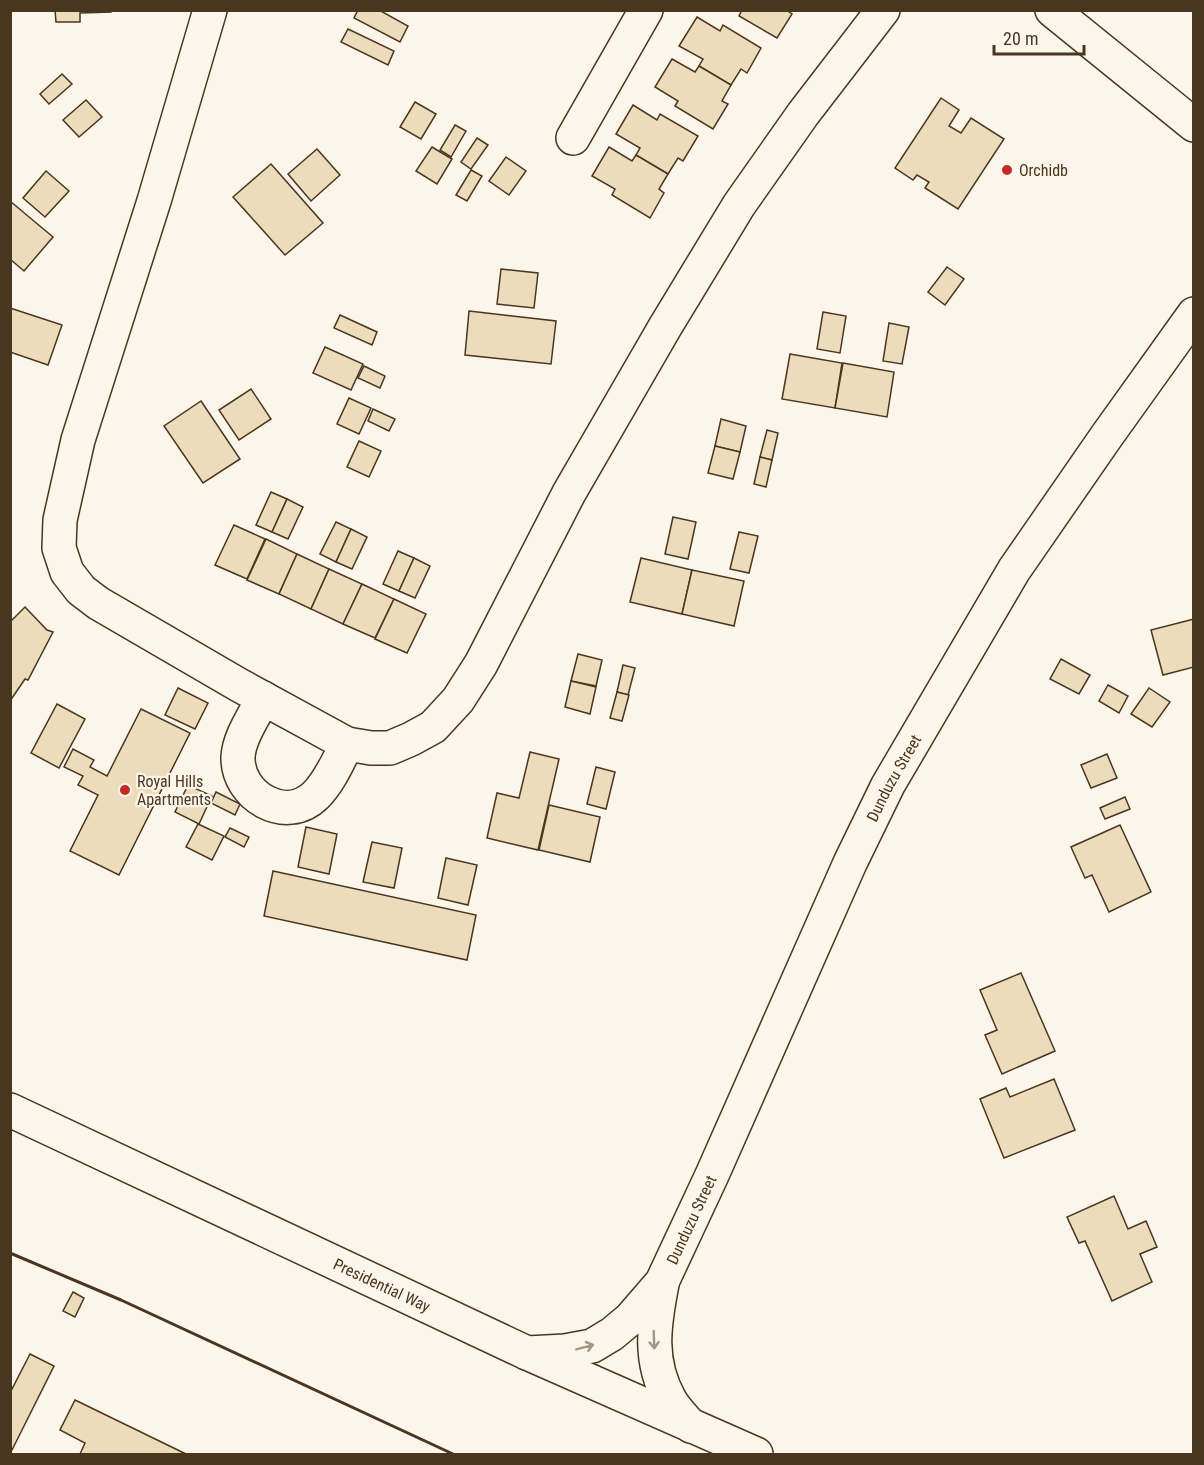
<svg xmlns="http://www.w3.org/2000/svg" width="1204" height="1465" viewBox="0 0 1204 1465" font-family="'Roboto Condensed',sans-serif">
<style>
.building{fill:#ecdcbc;stroke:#4a3520;stroke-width:1.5}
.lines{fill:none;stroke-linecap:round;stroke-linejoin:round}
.minor-casing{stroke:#4a3520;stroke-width:36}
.major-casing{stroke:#4a3520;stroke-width:36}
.minor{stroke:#fbf6e9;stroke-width:33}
.major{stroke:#fbf6e9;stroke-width:33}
.wall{stroke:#4a3520;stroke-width:3}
.oneway{stroke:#a29684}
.poi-dot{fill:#c62828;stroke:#fbf6e9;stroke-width:2}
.labels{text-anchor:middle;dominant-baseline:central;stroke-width:4.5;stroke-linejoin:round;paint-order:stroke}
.poi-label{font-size:16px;fill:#4a3520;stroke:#fbf6e9;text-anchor:start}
.street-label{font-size:16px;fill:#4a3520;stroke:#fbf6e9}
</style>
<rect width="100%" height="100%" fill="#fbf6e9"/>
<g class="building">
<polygon points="55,10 111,10 111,12 80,13 80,22 56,22"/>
<polygon points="358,10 379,10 408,26 400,42 354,18"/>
<polygon points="742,10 786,10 792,14 777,38 739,16"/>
<polygon points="697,17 720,31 723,25 761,48 747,73 741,69 731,85 699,66 703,59 679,46"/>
<polygon points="348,29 394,51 388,65 341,42"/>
<polygon points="672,59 695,72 699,66 731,85 722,101 728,104 713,129 675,106 678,101 655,87"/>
<polygon points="62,74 72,84 49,104 40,94"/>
<polygon points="941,98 959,110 949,126 961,133 971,118 1004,139 958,209 925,188 929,182 917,175 913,180 895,168"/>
<polygon points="86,100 102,117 79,137 63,120"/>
<polygon points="415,102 436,114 421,139 400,127"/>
<polygon points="633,105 657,120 660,114 698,136 683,161 678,158 668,174 636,155 640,148 616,134"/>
<polygon points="455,125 466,131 451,157 440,150"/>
<polygon points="477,138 488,145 471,169 461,162"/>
<polygon points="432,147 452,159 437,184 416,171"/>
<polygon points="609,147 632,161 636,155 668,174 659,189 664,193 650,218 612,195 615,189 592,176"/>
<polygon points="317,149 340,175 311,201 288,174"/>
<polygon points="506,157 526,171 509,195 489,181"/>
<polygon points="271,164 323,223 285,255 233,197"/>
<polygon points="471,170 482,176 467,201 456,195"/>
<polygon points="46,171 69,191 45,217 23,198"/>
<polygon points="10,201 53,237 24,271 10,259"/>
<polygon points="947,267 964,279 945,305 928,292"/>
<polygon points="501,269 538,273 534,308 497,304"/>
<polygon points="10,308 62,325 48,365 10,352"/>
<polygon points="469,311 556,321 551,364 465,355"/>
<polygon points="823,312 846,316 840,353 817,349"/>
<polygon points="340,315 377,332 372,345 334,328"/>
<polygon points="889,323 909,327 902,364 883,361"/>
<polygon points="325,347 363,364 351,390 313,373"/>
<polygon points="790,354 842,363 835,408 782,399"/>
<polygon points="843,363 894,372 887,417 835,408"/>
<polygon points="364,366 385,376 380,388 358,378"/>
<polygon points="251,389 271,419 239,440 219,410"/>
<polygon points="349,398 371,408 359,434 337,424"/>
<polygon points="201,401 240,459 203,483 164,426"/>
<polygon points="373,409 395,419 389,431 368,421"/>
<polygon points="721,419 746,426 740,452 715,446"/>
<polygon points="767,430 778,433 772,460 760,457"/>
<polygon points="359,441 381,451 369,477 347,467"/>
<polygon points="715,446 740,452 733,479 708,473"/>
<polygon points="760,457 772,460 766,487 754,484"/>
<polygon points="271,492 287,499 272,532 256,525"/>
<polygon points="287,499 303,507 288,539 272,532"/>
<polygon points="673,517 696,522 688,559 665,554"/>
<polygon points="336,522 351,529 336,562 320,554"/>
<polygon points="234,525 265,539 247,579 215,565"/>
<polygon points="351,529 367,537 352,569 336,562"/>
<polygon points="739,532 758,536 749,573 730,569"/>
<polygon points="266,539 297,554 279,594 247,580"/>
<polygon points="398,551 414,558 399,591 383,584"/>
<polygon points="297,554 329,569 311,609 279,594"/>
<polygon points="414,558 430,566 415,598 399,591"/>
<polygon points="641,558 692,570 682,614 630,602"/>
<polygon points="329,569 362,584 343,624 311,609"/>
<polygon points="692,570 744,581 734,626 682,614"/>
<polygon points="362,584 394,599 375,638 343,624"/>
<polygon points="394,599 426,614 407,653 375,639"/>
<polygon points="25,607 47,630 53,632 28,680 25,679 10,701 10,622"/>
<polygon points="1194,619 1194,667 1163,675 1151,630"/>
<polygon points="578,654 602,660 596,686 571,681"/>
<polygon points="1061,659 1090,675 1079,694 1050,679"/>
<polygon points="623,665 635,668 628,695 617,692"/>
<polygon points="571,681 596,687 590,714 565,707"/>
<polygon points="1108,685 1128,696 1119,713 1099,701"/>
<polygon points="178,688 208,703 195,729 165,715"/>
<polygon points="1149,688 1170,702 1152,727 1131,714"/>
<polygon points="617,692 629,695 622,721 610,718"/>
<polygon points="57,704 85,719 59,768 31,753"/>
<polygon points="141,709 190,733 119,875 70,851 98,795 78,785 83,776 64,767 73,749 94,760 90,767 107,776"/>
<polygon points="530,752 559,759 538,850 487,838 497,793 519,798"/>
<polygon points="1107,754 1117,778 1091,788 1081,765"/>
<polygon points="596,767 615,772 606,809 587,804"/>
<polygon points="188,785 212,796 199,824 175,812"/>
<polygon points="216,792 240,804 235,815 211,803"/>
<polygon points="1125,797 1130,809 1105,819 1100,808"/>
<polygon points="549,805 600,817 590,862 539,850"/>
<polygon points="198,824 224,836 212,860 186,847"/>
<polygon points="1120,825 1151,892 1109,912 1092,875 1085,878 1071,847"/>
<polygon points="306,827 337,834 329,874 298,867"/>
<polygon points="230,828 249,837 244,847 225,837"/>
<polygon points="372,842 402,848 394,888 363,882"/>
<polygon points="446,858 477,865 468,905 438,898"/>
<polygon points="273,871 476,915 467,960 264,916"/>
<polygon points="1021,973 1055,1051 1002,1074 985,1035 997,1030 980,990"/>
<polygon points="1054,1079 1075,1130 1004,1158 980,1099 1006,1088 1010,1097"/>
<polygon points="1114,1196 1128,1229 1146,1221 1157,1247 1140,1254 1152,1282 1112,1301 1085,1241 1079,1243 1067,1217"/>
<polygon points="73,1292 84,1298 75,1317 63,1311"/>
<polygon points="30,1354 54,1366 10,1454 10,1393"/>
<polygon points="75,1400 186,1454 80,1454 85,1443 60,1430"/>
</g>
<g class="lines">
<g class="minor-casing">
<g id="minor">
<polyline points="210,10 154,201 78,440 60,520 59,548 67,572 81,590 98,603 239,685 347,744 371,748 390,748 411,739 433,727 458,700 481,664 569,493 665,327 739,205 803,114 883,10"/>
<polyline points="1052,10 1194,125"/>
<polyline points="573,138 646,10"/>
<path d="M263,698C255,715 239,737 238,757C237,796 286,825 316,795C330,781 338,761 347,744"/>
<path d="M662,1284C654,1325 648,1361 670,1400C675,1409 684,1418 691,1426"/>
<path id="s1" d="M527,1353L565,1351L592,1346L612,1334L630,1319L662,1282L712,1175L850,863L888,785L1014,570L1106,437L1194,314"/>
</g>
</g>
<g class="major-casing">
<g id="major">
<path id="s2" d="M10,1110L527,1353L756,1454"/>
</g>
</g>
<use href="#minor" class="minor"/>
<use href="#major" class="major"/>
<polyline class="wall" points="10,1253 121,1300 453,1454"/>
</g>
<defs><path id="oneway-shaft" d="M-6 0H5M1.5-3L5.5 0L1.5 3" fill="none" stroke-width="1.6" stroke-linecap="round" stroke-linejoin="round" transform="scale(1.5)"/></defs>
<g class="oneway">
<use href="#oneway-shaft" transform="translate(654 1340) rotate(88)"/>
<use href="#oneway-shaft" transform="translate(585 1347) rotate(-15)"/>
</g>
<g class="poi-dot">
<circle cx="1007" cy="170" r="6"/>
<circle cx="125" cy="790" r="6"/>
</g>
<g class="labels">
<g class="poi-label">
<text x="1019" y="170">Orchidb</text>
<text x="137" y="781">Royal Hills<tspan x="137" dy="18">Apartments</tspan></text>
</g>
<g class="street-label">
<text stroke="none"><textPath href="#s1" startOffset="716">Dunduzu Street</textPath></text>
<text stroke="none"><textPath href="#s1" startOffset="230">Dunduzu Street</textPath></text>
<text stroke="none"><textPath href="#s2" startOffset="411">Presidential Way</textPath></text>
</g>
</g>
<rect width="1204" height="1465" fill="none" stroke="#4a3520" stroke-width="24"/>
<path d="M994 45v9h90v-9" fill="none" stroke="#4a3520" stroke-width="3"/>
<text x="1003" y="45" font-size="18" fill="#4a3520" stroke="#fbf6e9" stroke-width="4.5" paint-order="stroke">20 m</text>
</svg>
